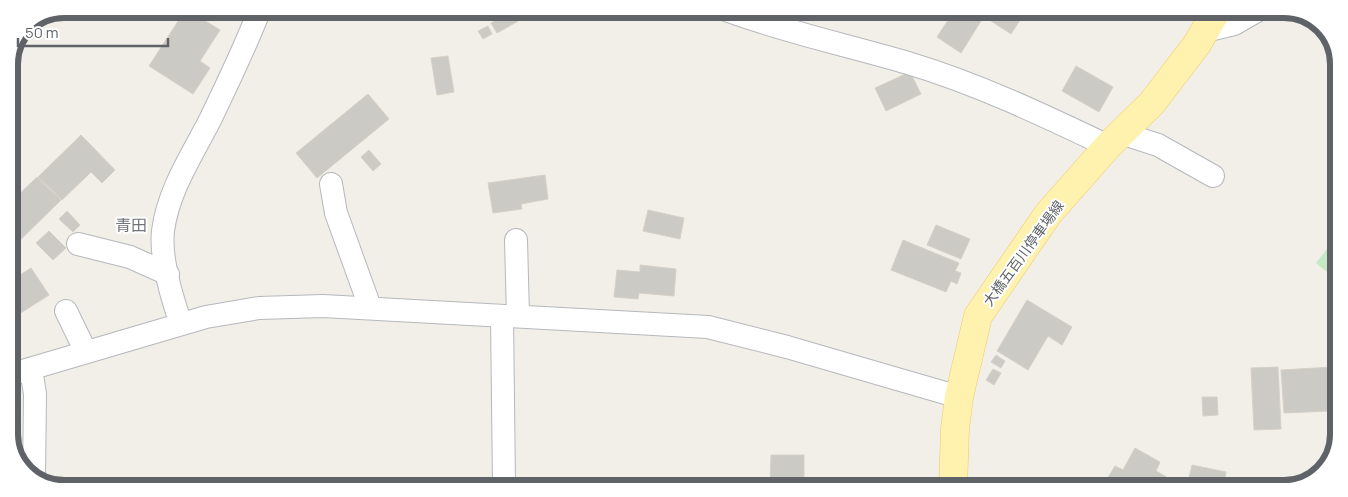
<svg xmlns="http://www.w3.org/2000/svg" width="1348" height="497" viewBox="0 0 1348 497" font-family="Manrope,'Noto Sans JP',sans-serif">
<style>
.green{fill:#c5e8c5}
.building{fill:#cccac5;stroke:#d6d1c6}
.lines{fill:none;stroke-linecap:round;stroke-linejoin:round}
.minor-casing{stroke:#b5b8bc;stroke-width:24}
.major-casing{stroke:#f2c960;stroke-width:29}
.minor{stroke:#fff;stroke-width:22}
.major{stroke:#fff2af;stroke-width:28}
.labels{text-anchor:middle;dominant-baseline:central;stroke-width:4;stroke-linejoin:round;paint-order:stroke}
.street-label{font-size:14px;fill:#5f6368;stroke:#fff}
.quarter-label{font-size:16px;fill:#70757a;stroke:#fff}
.rim{fill:none;stroke:#5f6368;stroke-width:6}
</style>
<rect width="100%" height="100%" fill="#f1efe8"/>
<polygon class="green" points="1338,235 1337,280 1316,263"/>
<g class="building">
<polygon points="186,9 220,30 200,61 210,68 193,94 149,66"/>
<polygon points="379,10 404,10 384,19"/>
<polygon points="489,10 517,10 522,19 497,33 491,23 495,21"/>
<polygon points="522,10 538,10 526,17"/>
<polygon points="954,11 982,11 977,19 981,21 961,53 937,37"/>
<polygon points="989,11 1026,11 1011,34 985,17"/>
<polygon points="488,26 492,34 483,39 478,31"/>
<polygon points="448,56 454,92 437,95 431,58"/>
<polygon points="1076,66 1113,87 1099,112 1062,91"/>
<polygon points="910,72 921,94 886,111 875,88"/>
<polygon points="368,94 389,119 317,178 296,153"/>
<polygon points="81,135 115,170 102,183 91,172 62,200 38,177"/>
<polygon points="369,150 381,164 373,171 361,157"/>
<polygon points="545,175 548,199 521,204 522,209 493,213 488,183"/>
<polygon points="37,177 61,200 10,250 9,204"/>
<polygon points="648,210 684,218 680,239 643,231"/>
<polygon points="67,211 80,225 73,232 59,219"/>
<polygon points="936,225 970,239 961,259 927,245"/>
<polygon points="49,231 66,248 53,260 36,243"/>
<polygon points="903,240 959,263 955,271 961,273 957,284 951,281 946,292 891,270"/>
<polygon points="640,265 676,269 674,296 639,293 638,299 614,297 617,270 640,272"/>
<polygon points="31,268 49,295 16,316 12,309 9,310 9,282"/>
<polygon points="1027,300 1072,327 1062,345 1048,336 1028,370 997,351"/>
<polygon points="996,355 1005,361 1001,368 991,362"/>
<polygon points="1278,367 1281,429 1254,430 1251,368"/>
<polygon points="1333,367 1335,390 1337,390 1337,415 1331,415 1330,411 1284,413 1281,370"/>
<polygon points="993,369 1001,373 994,385 986,380"/>
<polygon points="1202,397 1217,397 1218,415 1203,416"/>
<polygon points="1135,448 1160,462 1156,471 1177,483 1176,488 1102,488 1115,466 1123,470"/>
<polygon points="771,455 804,455 804,487 770,487"/>
<polygon points="1192,465 1226,472 1223,488 1188,482"/>
</g>
<g class="lines">
<g class="minor-casing">
<g id="minor">
<path d="M726,10C785,32 847,45 908,63C978,84 1043,115 1108,146"/>
<polyline points="1205,31 1234,24 1255,12"/>
<polyline points="1121,133 1158,145 1213,176"/>
<polyline points="331,184 336,213 370,307"/>
<polyline points="516,240 518,316"/>
<polyline points="78,244 130,257 168,274"/>
<polyline points="66,311 86,352"/>
<polyline points="502,316 504,486"/>
<path d="M181,324C172,298 160,258 163,231C168,191 192,155 210,120C228,83 245,47 260,9"/>
<polyline points="31,369 35,394 34,477"/>
<polyline points="9,375 206,317 259,308 323,306 708,327 787,347 959,397"/>
</g>
</g>
<g class="major-casing">
<polyline id="major" points="953,487 955,429 959,397 978,316 1048,214 1108,146 1152,103 1197,44 1216,12"/>
</g>
<use href="#minor" class="minor"/>
<use href="#major" class="major"/>
</g>
<g class="labels">
<g class="street-label">
<text transform="translate(1023 253) rotate(-54)">大橋五百川停車場線</text>
</g>
<g class="quarter-label">
<text x="131" y="225">青田</text>
</g>
</g>
<path d="M0 0H1348V497H0ZM64 18H1284A46 46 0 0 1 1330 64V434A46 46 0 0 1 1284 480H64A46 46 0 0 1 18 434V64A46 46 0 0 1 64 18Z" fill="#fff" fill-rule="evenodd"/>
<path class="rim" d="M64 18H1284A46 46 0 0 1 1330 64V434A46 46 0 0 1 1284 480H64A46 46 0 0 1 18 434V64A46 46 0 0 1 64 18Z"/>
<path d="M18 38v8h150v-8" fill="none" stroke="#5f6368" stroke-width="2.5"/>
<text x="25" y="38" font-size="15" fill="#5f6368" stroke="#ffffff" stroke-width="4" paint-order="stroke">50 m</text>
</svg>
